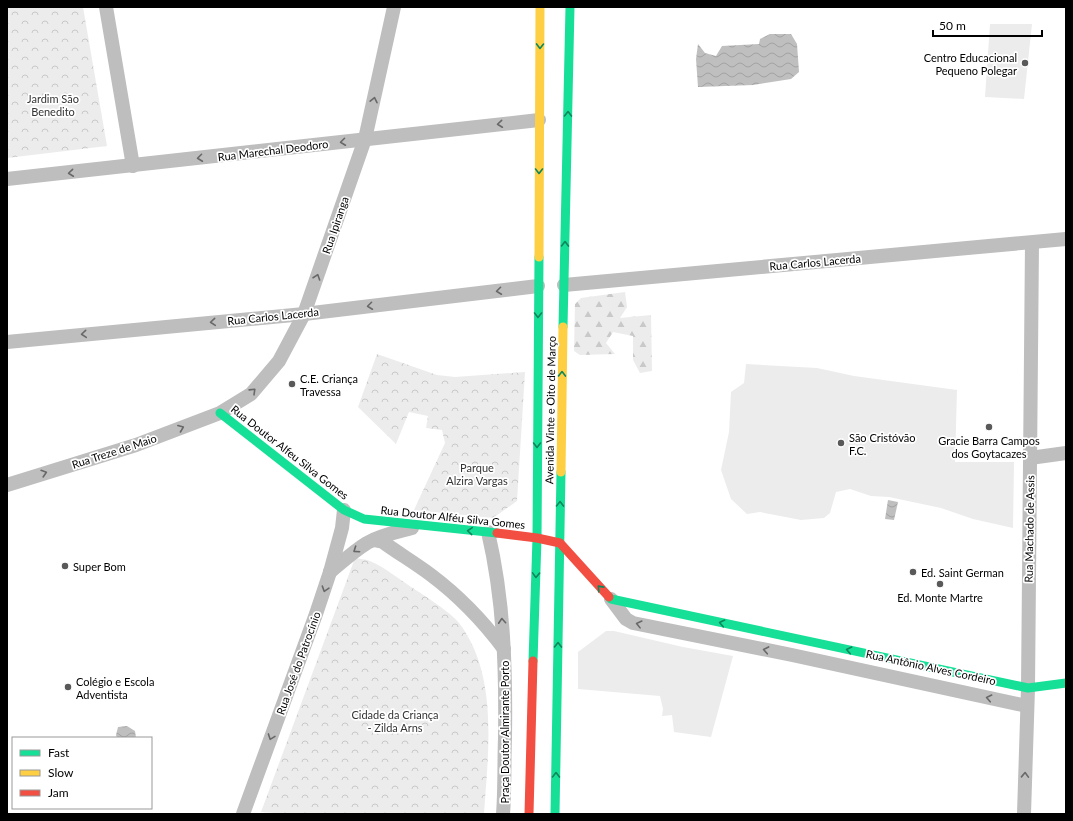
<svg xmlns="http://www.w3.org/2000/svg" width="1073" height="821" viewBox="0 0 1073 821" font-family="Lato,sans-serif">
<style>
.grass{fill:#ececec}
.forest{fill:url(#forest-firs)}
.park{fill:url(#park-crowns)}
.water{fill:url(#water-waves)}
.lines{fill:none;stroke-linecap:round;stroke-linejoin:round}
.street{stroke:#bebebe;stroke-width:14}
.fast{stroke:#16e098;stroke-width:9}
.slow{stroke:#ffcf43;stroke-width:9}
.jam{stroke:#f24e42;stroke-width:9}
.oneway{stroke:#0d865b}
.oneway2{stroke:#686868}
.poi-dot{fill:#595959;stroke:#fff;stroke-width:1.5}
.labels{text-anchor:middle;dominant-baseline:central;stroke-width:3.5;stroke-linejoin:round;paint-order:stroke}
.poi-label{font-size:11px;fill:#000;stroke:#fff;text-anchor:start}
.park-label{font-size:11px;fill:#333;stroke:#fff}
.street-label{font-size:11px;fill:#000;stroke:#fff}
</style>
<defs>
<pattern id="forest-firs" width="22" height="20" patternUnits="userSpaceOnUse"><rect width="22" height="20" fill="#ececec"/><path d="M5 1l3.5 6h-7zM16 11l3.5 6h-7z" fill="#c9c9c9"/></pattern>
<pattern id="park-crowns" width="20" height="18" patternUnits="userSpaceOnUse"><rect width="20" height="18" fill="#ececec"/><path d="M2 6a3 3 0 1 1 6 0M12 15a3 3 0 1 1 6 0" fill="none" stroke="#c9c9c9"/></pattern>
<pattern id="water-waves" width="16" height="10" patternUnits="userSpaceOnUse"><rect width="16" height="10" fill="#bfbfbf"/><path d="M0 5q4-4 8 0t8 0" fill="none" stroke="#a2a2a2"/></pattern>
</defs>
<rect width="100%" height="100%" fill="#fff"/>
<g class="grass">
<polygon points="990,24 1032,24 1024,99 985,97"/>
<polygon points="746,364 817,368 854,376 957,390 955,462 1014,462 1013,528 973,519 941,508 889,497 871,496 850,489 836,492 830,513 824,518 801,520 760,512 747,514 731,499 721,470 729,432 731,392 744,383"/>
<polygon points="606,631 614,631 683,647 733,656 711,737 674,732 672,715 662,716 663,709 660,696 578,689 578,652"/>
</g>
<polygon class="forest" points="625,292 627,307 620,318 651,315 652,371 640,373 633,360 633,336 613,332 606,343 615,354 580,355 574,351 575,304 581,298"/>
<g class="park">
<polygon points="7,7 83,7 107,146 7,158"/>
<polygon points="377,354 437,375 455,377 525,372 517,501 493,518 414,510 445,443 442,430 426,428 428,416 409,412 396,444 358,407"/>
<path d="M355,558C360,559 365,559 370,561C384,567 398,578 411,587C424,595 450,612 459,623C499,675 488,753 484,814H287L261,812Z"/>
</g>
<g class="water">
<polygon points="770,34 791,34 797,44 799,72 791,79 753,85 698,87 696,59 698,44 705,53 716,56 722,46 759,44 760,39"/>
<polygon points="888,500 898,502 894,520 885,519"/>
<polygon points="127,726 135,731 136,738 117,738 116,735 118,727"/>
</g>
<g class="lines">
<g class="street">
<polyline points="106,7 133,166"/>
<polyline points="7,179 539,120"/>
<polyline points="564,285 1066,239"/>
<polyline points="7,342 304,314 538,286"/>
<polyline points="1030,458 1066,453"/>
<polyline points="7,485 136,445 220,413 251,394 279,361 304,314 365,139 394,7"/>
<path d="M488,532C504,600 506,669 505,738C504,763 505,789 503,814"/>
<path d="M374,540L383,542C398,553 415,563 431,575C459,596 483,621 504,649"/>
<path d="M330,572C342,562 354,551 367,543C381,535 397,532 412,528"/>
<polyline points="611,599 626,619 633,623 792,655 1027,706"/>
<polyline points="243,814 316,614 330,572 342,528 344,510"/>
<polyline points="1024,814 1028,688 1032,243"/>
</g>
<g class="fast">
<polyline points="563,327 570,7"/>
<polyline points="220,413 344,510 364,519 497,533"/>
<polyline points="609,597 611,599 1028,688 1066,683"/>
<polyline points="533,661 537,538 539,257"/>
<polyline points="555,814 561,472"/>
</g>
<g class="slow">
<polyline points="539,257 540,7"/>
<polyline points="561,472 563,327"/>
</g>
<g class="jam">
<polyline points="497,533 537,538 560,543 609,597"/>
<polyline points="529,814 533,661"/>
</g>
</g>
<defs><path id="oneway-chevron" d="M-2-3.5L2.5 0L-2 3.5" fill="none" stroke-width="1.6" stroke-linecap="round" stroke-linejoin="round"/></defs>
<g class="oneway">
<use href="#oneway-chevron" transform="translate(540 46) rotate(91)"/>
<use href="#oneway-chevron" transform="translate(568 114) rotate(-89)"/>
<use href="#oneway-chevron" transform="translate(539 171) rotate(90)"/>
<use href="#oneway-chevron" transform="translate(565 244) rotate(-89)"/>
<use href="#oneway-chevron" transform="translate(538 315) rotate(90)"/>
<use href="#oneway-chevron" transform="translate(562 374) rotate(-89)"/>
<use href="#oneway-chevron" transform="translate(537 445) rotate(90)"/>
<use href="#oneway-chevron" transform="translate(560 504) rotate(-89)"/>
<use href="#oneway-chevron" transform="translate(470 531) rotate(-175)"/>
<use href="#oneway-chevron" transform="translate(536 575) rotate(92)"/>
<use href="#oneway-chevron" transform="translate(600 588) rotate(-132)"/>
<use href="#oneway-chevron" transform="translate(722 623) rotate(-168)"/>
<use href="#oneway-chevron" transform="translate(558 645) rotate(-89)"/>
<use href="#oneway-chevron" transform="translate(849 650) rotate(-168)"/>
<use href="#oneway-chevron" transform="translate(556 775) rotate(-89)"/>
</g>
<g class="oneway2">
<use href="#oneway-chevron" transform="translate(374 100) rotate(-78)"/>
<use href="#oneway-chevron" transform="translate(500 124) rotate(174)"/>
<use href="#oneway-chevron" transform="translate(343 142) rotate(173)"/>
<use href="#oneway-chevron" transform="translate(200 158) rotate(173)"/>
<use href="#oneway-chevron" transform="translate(71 173) rotate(174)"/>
<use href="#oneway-chevron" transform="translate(317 277) rotate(-71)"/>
<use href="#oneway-chevron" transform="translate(499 291) rotate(173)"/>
<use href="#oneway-chevron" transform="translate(370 306) rotate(173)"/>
<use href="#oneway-chevron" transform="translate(213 322) rotate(175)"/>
<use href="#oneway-chevron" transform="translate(84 334) rotate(175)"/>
<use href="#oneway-chevron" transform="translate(253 391) rotate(-44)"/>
<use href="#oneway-chevron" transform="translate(181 428) rotate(-21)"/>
<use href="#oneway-chevron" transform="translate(44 473) rotate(-17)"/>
<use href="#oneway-chevron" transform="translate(356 550) rotate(146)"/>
<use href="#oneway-chevron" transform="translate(325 589) rotate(108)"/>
<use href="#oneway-chevron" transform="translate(502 621) rotate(-94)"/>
<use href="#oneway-chevron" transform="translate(639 624) rotate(-166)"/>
<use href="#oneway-chevron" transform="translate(766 650) rotate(-169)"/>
<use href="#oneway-chevron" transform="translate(989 698) rotate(-168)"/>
<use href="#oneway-chevron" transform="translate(271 737) rotate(110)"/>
<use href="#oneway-chevron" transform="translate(1025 775) rotate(-88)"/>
</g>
<g class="poi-dot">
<circle cx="1025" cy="63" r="4"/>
<circle cx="292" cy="384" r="4"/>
<circle cx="989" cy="427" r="4"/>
<circle cx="841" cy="443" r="4"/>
<circle cx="65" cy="566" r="4"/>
<circle cx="913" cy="572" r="4"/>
<circle cx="940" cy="584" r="4"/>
<circle cx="68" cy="687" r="4"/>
</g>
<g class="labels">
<g class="poi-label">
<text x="1017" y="57" text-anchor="end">Centro Educacional<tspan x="1017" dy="13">Pequeno Polegar</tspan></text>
<text x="300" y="378">C.E. Criança<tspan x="300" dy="13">Travessa</tspan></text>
<text x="849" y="437">São Cristóvão<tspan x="849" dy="13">F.C.</tspan></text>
<text x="989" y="440" text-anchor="middle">Gracie Barra Campos<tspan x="989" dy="13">dos Goytacazes</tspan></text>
<text x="73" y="566">Super Bom</text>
<text x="921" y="572">Ed. Saint German</text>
<text x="940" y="597" text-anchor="middle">Ed. Monte Martre</text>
<text x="76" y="681">Colégio e Escola<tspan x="76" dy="13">Adventista</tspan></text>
</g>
<g class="park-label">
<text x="53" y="98">Jardim São<tspan x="53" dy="13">Benedito</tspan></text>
<text x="477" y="467">Parque<tspan x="477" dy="13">Alzira Vargas</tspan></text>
<text x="395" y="714">Cidade da Criança<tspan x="395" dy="13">- Zilda Arns</tspan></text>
</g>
<g class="street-label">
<text transform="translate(273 150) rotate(-7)">Rua Marechal Deodoro</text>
<text transform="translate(335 225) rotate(-71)">Rua Ipiranga</text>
<text transform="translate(815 262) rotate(-5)">Rua Carlos Lacerda</text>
<text transform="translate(273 316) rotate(-6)">Rua Carlos Lacerda</text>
<text transform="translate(550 410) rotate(-89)">Avenida Vinte e Oito de Março</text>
<text transform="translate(114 451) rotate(-18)">Rua Treze de Maio</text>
<text transform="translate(290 452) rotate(38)">Rua Doutor Alfeu Silva Gomes</text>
<text transform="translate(453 517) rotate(6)">Rua Doutor Alféu Silva Gomes</text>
<text transform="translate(1029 529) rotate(-89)">Rua Machado de Assis</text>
<text transform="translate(298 663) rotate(-70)">Rua José do Patrocínio</text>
<text transform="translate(931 667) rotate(12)">Rua Antônio Alves Cordeiro</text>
<text transform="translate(504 732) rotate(-90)">Praça Doutor Almirante Porto</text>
</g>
</g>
<rect width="1073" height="821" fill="none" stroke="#000000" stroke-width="16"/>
<rect x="12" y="737" width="140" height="72" fill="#ffffff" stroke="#999999"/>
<rect x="20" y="750" width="20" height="6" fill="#16e098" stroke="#999999"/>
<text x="48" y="757" font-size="12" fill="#000000">Fast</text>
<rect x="20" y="770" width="20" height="6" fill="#ffcf43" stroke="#999999"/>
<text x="48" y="777" font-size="12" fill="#000000">Slow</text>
<rect x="20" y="790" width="20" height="6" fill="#f24e42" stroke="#999999"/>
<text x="48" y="797" font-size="12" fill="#000000">Jam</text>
<path d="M933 30v6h109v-6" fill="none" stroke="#000000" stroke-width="2"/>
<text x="939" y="30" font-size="12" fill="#000000" stroke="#ffffff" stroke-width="3" paint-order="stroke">50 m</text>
</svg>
